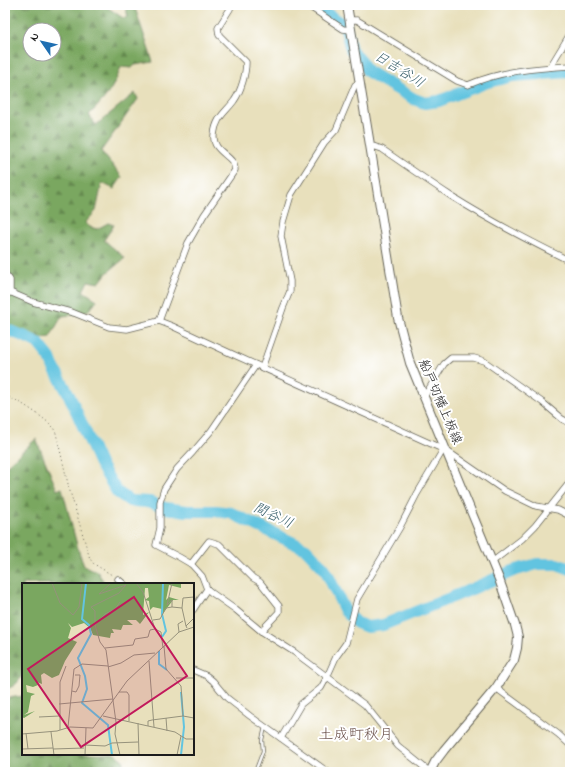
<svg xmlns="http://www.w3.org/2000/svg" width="575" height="777" viewBox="0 0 575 777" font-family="'Indie Flower','Klee One',sans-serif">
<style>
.forest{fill:url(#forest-firs);stroke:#4b623e;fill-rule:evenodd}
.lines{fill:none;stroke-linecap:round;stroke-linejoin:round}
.river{stroke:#62c4e0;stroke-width:12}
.lane-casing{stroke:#636154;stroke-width:4}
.street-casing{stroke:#636154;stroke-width:7}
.secondary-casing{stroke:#636154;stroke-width:10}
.path{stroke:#636154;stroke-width:1;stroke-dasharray:1 3;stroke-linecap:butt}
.lane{stroke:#fff;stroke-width:2.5}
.street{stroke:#fff;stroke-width:5.5}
.secondary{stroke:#fff;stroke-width:8}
.labels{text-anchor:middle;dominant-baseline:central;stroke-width:4;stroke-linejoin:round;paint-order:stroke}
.street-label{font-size:13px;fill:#1c1c1c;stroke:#fff}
.water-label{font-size:14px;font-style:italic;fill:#385f6a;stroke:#fff}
.quarter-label{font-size:15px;fill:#674d46;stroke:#fff}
.inset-river{fill:none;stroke:#62c4e0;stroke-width:2}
.inset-road{fill:none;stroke:#96927c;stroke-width:1}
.view{fill:#c2185b;fill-opacity:0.15;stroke:#c2185b;stroke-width:2}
.inset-edge{fill:none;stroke:#1c1c1c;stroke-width:2}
</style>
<defs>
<pattern id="forest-firs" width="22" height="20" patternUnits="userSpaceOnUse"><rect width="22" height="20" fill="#7aa760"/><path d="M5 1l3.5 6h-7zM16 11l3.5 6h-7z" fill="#63874e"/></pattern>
</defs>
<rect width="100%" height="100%" fill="#fff"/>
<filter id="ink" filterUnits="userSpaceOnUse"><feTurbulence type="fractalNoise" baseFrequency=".025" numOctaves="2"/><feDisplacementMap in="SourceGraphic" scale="8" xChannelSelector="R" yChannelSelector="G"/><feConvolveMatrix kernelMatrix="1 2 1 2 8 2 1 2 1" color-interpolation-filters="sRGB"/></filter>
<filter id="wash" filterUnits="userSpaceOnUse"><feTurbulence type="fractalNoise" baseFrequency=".012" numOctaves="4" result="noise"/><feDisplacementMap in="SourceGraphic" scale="16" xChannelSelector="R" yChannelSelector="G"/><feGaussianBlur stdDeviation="0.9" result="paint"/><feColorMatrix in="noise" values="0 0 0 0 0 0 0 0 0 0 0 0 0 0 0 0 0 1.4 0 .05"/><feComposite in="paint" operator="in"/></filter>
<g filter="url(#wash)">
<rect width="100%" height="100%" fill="#e8e0bc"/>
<g class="forest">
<path d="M5,5H104L123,18L128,17L125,5H134L153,62L135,65L132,68L121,67C113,90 106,97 89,115L96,125L135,93L138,99L101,151L122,177L114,189L102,183L96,211L85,223L90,227L97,229L108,223L114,225L104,240L125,258L107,273L99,283L88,281L83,291L97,300C89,315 78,314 62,316L50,337L39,339L8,325L5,326ZM30,30H54V54H30Z"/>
<path d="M36,439L57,490L62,488L78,549L84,566L97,571L105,584H23V673C19,682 15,687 5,689V467Z"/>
<polygon points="5,696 8,698 23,696 23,754 115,754 124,761 119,772 5,772"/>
</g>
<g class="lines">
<g class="river">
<polyline points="313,5 345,25 351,50 361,61 367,71 414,99 425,103 439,101 488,82 513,76 570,72"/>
<polyline points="5,329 26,337 38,343 50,358 53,366 68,393 100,464 117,492 130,501 150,502 165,508 187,511 216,511 231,513 306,549 325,569 345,611 357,623 367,627 383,625 465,592 513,571 537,564 557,564 570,569"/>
</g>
</g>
</g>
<g filter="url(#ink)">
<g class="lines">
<g class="lane-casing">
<polyline id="lane" points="255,772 263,751 262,740 265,727"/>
</g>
<g class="street-casing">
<g id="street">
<polyline points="307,5 343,29 351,30"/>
<path d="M349,20H357L457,81L468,85C500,71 535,68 570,66"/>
<polyline points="550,67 570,34"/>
<path d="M370,145L382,149C405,165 428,181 451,196C489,220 529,241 570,261"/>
<polyline points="5,273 10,280 10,293"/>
<polyline points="5,290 33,302 74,313 109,327 127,329 159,321 172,326 230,353 447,451 505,491 536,506 558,510 570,516"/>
<path d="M159,321L188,243L204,215L235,170C235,155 212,153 214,135C216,117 225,113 234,101C241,91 246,74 246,62L219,35L218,28L230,9L231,5"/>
<polyline points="256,365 211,431 193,452 177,469 164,489 160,502 160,528 156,545 179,557 191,564 202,576 207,589 212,593 236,610 261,631 294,652 365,705 398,746 430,772"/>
<polyline points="262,368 283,308 290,291 290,281 281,236 283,222 291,195 324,143 336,130 355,85 360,83"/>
<polyline points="424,397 444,364 451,358 474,358 484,361 542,402 562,419 570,423"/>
<polyline points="492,562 522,539 535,526 570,482"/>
<polyline points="191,564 209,541 219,544 253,578 260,582 279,606 279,612 261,631"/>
<polyline points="118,579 124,584"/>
<polyline points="193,610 207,589"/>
<polyline points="193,670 207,676 213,681 227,698 250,716 328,772"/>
<polyline points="496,688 558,734 570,745"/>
<polyline points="281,738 301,704 321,688 327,677 336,657 346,643 357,599 400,527 417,494 443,450"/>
</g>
</g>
<g class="secondary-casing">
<polyline id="secondary" points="347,5 370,145 398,318 410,363 499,579 515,625 518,637 517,648 514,660 496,688 444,750 435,762 430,772"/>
</g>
<path class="path" d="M5,396C18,399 46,419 55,429L69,488L90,559L94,564L112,575"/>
<use href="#lane" class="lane"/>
<use href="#street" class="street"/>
<use href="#secondary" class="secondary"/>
</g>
</g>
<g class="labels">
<g class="street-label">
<text transform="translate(440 402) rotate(67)">船戸切幡上板線</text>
</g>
<g class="water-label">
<text transform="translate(399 70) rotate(32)">日吉谷川</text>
<text transform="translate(273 516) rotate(25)">間谷川</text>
</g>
<g class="quarter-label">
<text x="356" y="735">土成町秋月</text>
</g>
</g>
<g transform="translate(22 583)">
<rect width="172" height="172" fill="#e8e0bc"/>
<path d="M0,0H159V5L147,2L144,17L147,14L157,17H151L139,33L140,26L131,24L128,27L127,18L123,17L127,14L126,5H123L121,32L127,29L118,41L114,37H105L111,42H101L99,47L90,46L92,50H89L88,55L71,52L68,45L62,40L50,44L46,40L49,45L46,55L55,59L43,78L37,92L30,95L22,90L19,92L20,101L15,99L16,102L11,104L4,102L5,109L13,111L9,113L6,129L2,132L13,128L2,135L0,134Z" fill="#7aa760"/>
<path class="inset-river" d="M64,0L60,36L67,42L69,51L56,75L63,93L65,106L60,120L86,142L90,172M140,54L144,48L140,31L141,0M137,68V81L145,87M159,109L162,144L159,172"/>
<path class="inset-road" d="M30,0L38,20L51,32L57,24L60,0M89,0L77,11L104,2L97,10L69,24L73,28V42L78,59L84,67L94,139L93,151L98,172M114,0L121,9L133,46M150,0L145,22L150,17V24L160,25M172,35V60M131,37L138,36L144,25L150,24M73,42L83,31L93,26L98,19M164,43L160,25L161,15L172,14M165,45L164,43L172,35M157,49L156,41L161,38M142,63L144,86L159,103L161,133M83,65L111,62L113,56L126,54L128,47L133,46L139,49L141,65M127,78L132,144M86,84L99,80L112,72L133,70M154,95H172M50,108L54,109L57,103L58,92H53M97,109H105L107,112V138M37,121L91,116M81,133L153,149L164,156H172M17,134L37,133M144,135L145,148M116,140L117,172M126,143V138L130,137L161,133L172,135M46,144L52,86L60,81L86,83M38,147V99L44,83M29,149L32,172M4,150L6,166M0,151L35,148L48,144L71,145L105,98L157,49L172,44M63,162L83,163L90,160L116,159M0,166L31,165M31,166L62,165M63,172L64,145M155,172L159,153"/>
<path class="view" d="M112,14L165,93L59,164L6,86Z"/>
<rect width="172" height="172" class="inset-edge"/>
</g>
<rect width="575" height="777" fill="none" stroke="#fff" stroke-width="20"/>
<g transform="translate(42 42) rotate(304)"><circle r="19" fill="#ffffff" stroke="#a4a4a4"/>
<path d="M0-3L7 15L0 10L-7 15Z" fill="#1f6fb2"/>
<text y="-6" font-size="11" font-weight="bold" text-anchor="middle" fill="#1c1c1c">N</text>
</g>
</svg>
